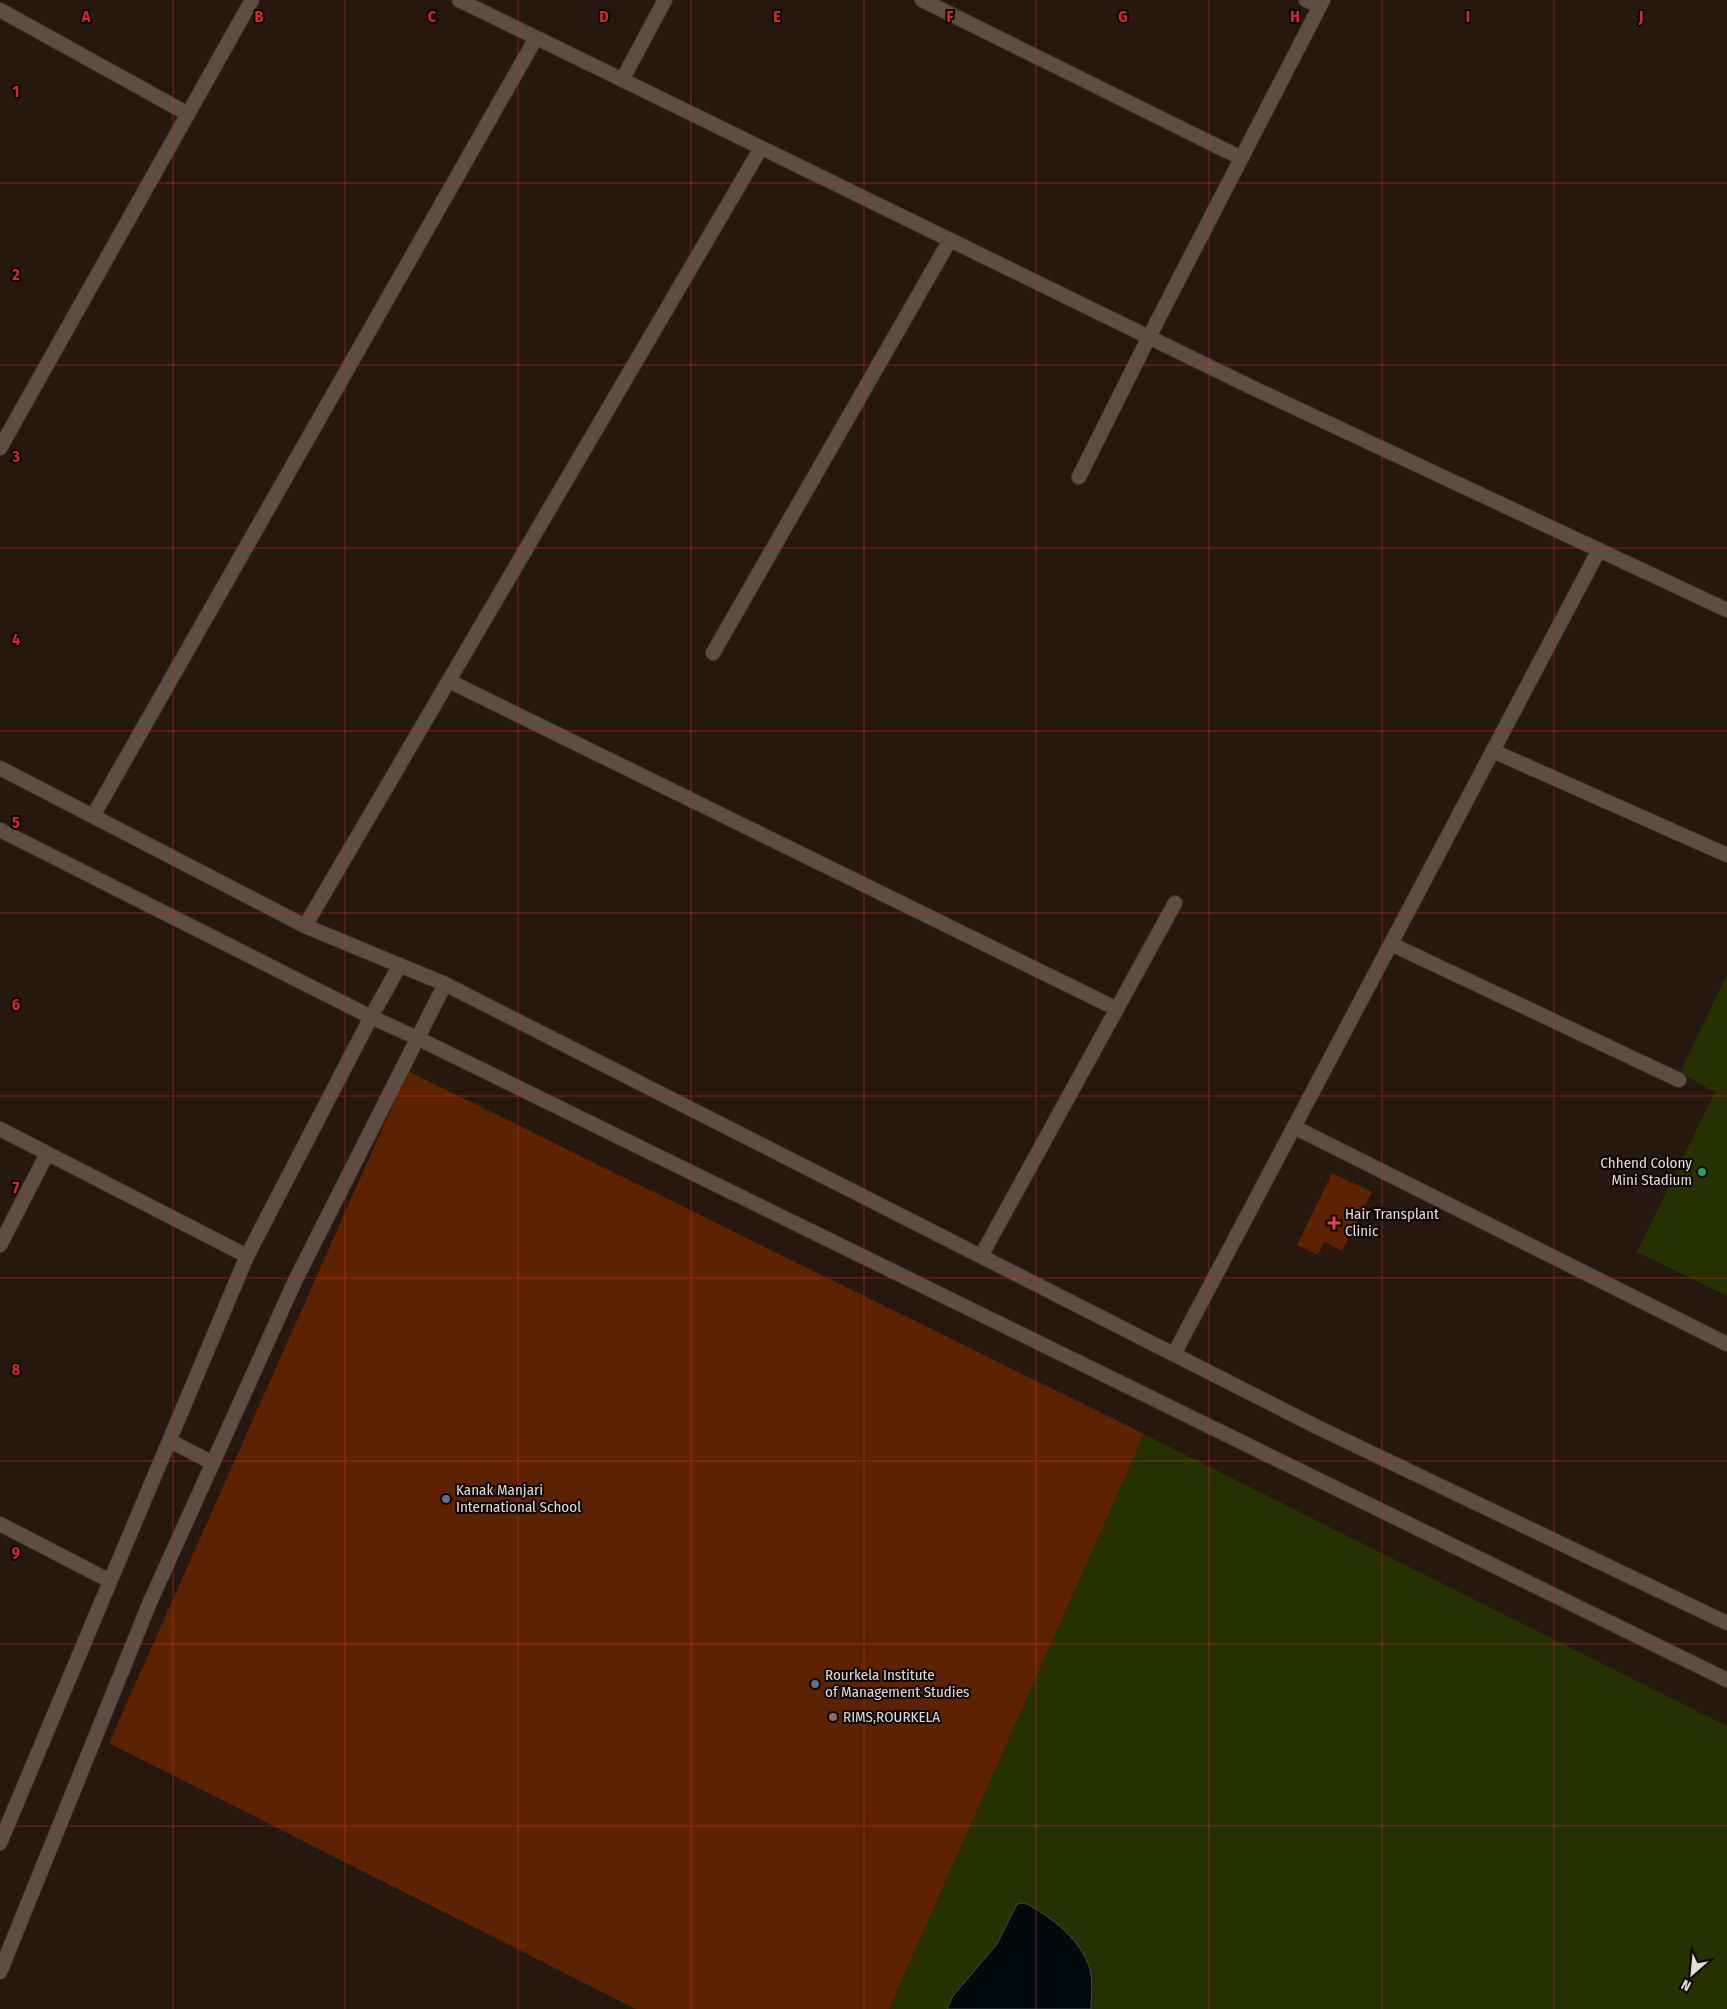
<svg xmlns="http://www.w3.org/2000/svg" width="1727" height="2009" viewBox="0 0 1727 2009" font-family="'Fira Sans Condensed',sans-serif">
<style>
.green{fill:#263102}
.water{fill:#010a0c;stroke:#454848}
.building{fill:#5d2300}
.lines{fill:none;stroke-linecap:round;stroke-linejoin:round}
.minor-casing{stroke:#3e332f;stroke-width:16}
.tertiary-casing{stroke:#3e332f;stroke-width:16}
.minor{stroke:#5e4d42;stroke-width:14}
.tertiary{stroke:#5e4d42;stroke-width:14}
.grid{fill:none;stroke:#d62828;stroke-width:1;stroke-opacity:0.55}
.leisure-dot{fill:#2e9e5b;stroke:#0b0503;stroke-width:2}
.health-dot{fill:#e0444e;stroke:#0b0503;stroke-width:2}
.service-dot{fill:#5c6f8a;stroke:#0b0503;stroke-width:2}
.education-dot{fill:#8d6e63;stroke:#0b0503;stroke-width:2}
.labels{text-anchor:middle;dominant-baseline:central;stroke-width:4;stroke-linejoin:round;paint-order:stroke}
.poi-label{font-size:15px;fill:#e5dad4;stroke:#0b0503;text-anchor:start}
.grid-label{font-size:16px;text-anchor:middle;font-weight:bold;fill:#d62828;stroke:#0b0503;stroke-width:4;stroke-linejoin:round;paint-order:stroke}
</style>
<rect width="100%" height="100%" fill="#26180f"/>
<g class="green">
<polygon points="1727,975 1727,1296 1637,1252 1715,1092 1680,1073"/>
<polygon points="1144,1434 1727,1726 1727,2009 889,2009"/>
</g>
<path class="water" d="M1025,1903C1050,1916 1083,1941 1090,1970C1093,1983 1091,1997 1091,2009H947L953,1996L997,1944L1017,1904Z"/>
<g class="building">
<polygon points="408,1071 1144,1434 889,2009 636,2009 109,1743"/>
<polygon points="1332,1173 1372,1192 1342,1251 1324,1242 1318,1255 1297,1245"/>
</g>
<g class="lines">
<g class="minor-casing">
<g id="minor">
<polyline points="459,0 1251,387 1727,610"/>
<polyline points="922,0 1241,158"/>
<polyline points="1306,0 1319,6"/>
<polyline points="0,10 188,114"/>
<polyline points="622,80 665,0"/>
<polyline points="0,448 252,0"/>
<polyline points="1079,477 1149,337 1323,0"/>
<polyline points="713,653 950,240"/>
<polyline points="449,681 1117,1009"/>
<polyline points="1493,751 1727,855"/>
<polyline points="93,816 536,38"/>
<polyline points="305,926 761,148"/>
<polyline points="1391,944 1679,1080"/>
<polyline points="1294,1127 1727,1344"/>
<polyline points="0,1129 247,1256"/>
<polyline points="0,1245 47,1154"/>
<polyline points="981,1256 1175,903"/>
<polyline points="1174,1354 1599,550"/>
<polyline points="0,1524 110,1581"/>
</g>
</g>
<g class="tertiary-casing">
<g id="tertiary">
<polyline points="0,768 305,926 445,984 1317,1427 1727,1623"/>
<polyline points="0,830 371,1017 417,1038 1727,1680"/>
<polyline points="170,1441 213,1463"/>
<polyline points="0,1843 247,1256 371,1017 400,965"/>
<polyline points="0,1972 150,1602 295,1281 445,984"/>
</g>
</g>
<use href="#minor" class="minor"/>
<use href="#tertiary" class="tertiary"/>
</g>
<path class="grid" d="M173,0V2009M345,0V2009M518,0V2009M691,0V2009M864,0V2009M1036,0V2009M1209,0V2009M1382,0V2009M1554,0V2009M0,183H1727M0,365H1727M0,548H1727M0,731H1727M0,913H1727M0,1096H1727M0,1278H1727M0,1461H1727M0,1644H1727M0,1826H1727"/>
<circle class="leisure-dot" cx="1702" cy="1172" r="5"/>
<path class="health-dot" d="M1331.5 1215.5h5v5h5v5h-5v5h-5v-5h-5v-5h5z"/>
<g class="service-dot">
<circle cx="446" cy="1499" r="5"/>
<circle cx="815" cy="1684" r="5"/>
</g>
<circle class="education-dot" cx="833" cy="1717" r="5"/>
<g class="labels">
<g class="poi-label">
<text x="1692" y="1163" text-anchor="end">Chhend Colony<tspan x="1692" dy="17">Mini Stadium</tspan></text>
<text x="1345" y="1214">Hair Transplant<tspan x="1345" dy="17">Clinic</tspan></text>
<text x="456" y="1490">Kanak Manjari<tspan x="456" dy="17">International School</tspan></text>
<text x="825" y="1675">Rourkela Institute<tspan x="825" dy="17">of Management Studies</tspan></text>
<text x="843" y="1717">RIMS,ROURKELA</text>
</g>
</g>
<g class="grid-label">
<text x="86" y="22">A</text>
<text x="259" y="22">B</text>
<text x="432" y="22">C</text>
<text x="604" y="22">D</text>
<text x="777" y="22">E</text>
<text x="950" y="22">F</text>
<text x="1123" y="22">G</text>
<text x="1295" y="22">H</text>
<text x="1468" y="22">I</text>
<text x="1641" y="22">J</text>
<text x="16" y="97">1</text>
<text x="16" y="280">2</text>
<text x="16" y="462">3</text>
<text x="16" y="645">4</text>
<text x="16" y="828">5</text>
<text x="16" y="1010">6</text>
<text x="16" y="1193">7</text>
<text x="16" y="1375">8</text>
<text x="16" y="1558">9</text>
</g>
<g transform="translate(1692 1974) rotate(207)" stroke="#0b0503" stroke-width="4" paint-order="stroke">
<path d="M0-4L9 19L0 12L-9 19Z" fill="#e5dad4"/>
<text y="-8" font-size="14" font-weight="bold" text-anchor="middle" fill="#e5dad4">N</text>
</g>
</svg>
